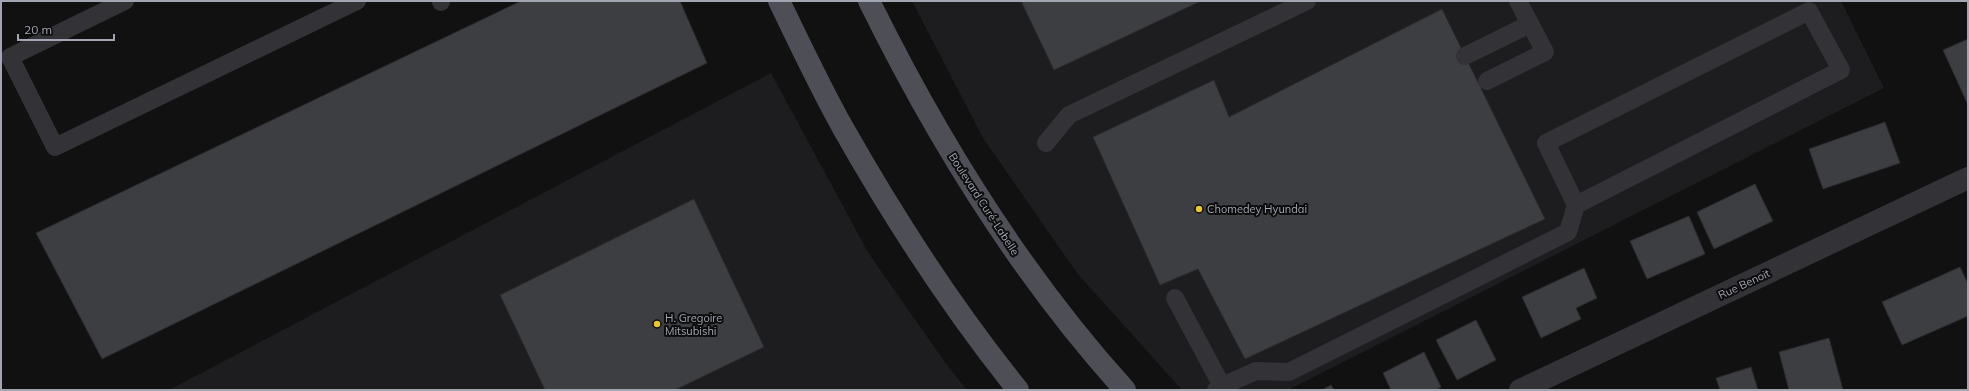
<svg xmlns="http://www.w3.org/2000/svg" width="1969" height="391" viewBox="0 0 1969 391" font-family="Mulish,sans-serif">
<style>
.built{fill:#1d1d1f}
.building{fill:#3d3e42;stroke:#2b2b2e}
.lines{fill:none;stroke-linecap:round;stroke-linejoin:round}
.lane{stroke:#323237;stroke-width:18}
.street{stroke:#323237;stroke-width:22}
.primary{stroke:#4e4e56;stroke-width:22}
.poi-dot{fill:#e9c731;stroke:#0c0c0d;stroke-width:1.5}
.labels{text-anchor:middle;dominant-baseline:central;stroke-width:4;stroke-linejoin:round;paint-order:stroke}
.street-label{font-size:11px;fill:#a2a5b2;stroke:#0c0c0d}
.poi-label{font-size:11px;fill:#a2a5b2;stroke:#0c0c0d;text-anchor:start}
</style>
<rect width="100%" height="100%" fill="#111112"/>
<g class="built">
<polygon points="912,1 1841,1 1884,88 1288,390 1182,390 1077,273 983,138"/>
<polygon points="771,73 869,254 947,365 967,390 169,390"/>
</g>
<g class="building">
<polygon points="521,1 680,1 707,63 102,359 36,233"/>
<polygon points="1021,1 1201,1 1054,70"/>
<polygon points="1442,9 1545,219 1245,359 1198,269 1160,285 1093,137 1214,80 1229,117"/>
<polygon points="1968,39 1968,105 1943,50"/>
<polygon points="1885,122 1900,163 1823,189 1809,149"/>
<polygon points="1755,184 1773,221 1714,249 1697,212"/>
<polygon points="694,199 764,347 675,390 545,390 500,295"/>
<polygon points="1689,216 1705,254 1647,279 1630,241"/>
<polygon points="1960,267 1968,284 1968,316 1902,345 1882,302"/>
<polygon points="1584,268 1597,298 1576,308 1581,319 1541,338 1522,297"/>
<polygon points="1476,320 1496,360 1457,380 1436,340"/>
<polygon points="1829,338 1843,390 1789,390 1779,352"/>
<polygon points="1424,352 1441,387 1436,390 1391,390 1383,373"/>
<polygon points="1751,367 1758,390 1720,390 1716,378"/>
<polygon points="1331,385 1334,390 1322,390"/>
</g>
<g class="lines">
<g class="lane">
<polyline points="125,1 10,57 55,147 357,1"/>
<polyline points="441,1 441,2"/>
<polyline points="1465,56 1530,24"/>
<polyline points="1487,81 1545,52 1518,1"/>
<polyline points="1046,143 1069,115 1307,1"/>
<polyline points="1175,298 1222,386 1216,390"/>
<polyline points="1222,386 1256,371 1289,372 1568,232 1576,205 1546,143 1809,11 1841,70 1576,205"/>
</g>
<polyline class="street" points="1520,390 1968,178"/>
<g class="primary">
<path d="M779,1C800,44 820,87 843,128C895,220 952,308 1018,390"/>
<path d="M869,1C938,141 1020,274 1125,390"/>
</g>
</g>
<g class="poi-dot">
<circle cx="1199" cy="209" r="4"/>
<circle cx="657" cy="324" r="4"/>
</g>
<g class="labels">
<g class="street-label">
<text transform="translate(984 204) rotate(57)">Boulevard Curé-Labelle</text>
<text transform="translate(1744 284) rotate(-25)">Rue Benoit</text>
</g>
<g class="poi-label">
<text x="1207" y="209">Chomedey Hyundai</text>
<text x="665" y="318">H. Gregoire<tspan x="665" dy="13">Mitsubishi</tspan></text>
</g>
</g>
<rect width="1969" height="391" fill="none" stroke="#a2a5b2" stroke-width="4"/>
<path d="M18 34v6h96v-6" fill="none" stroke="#a2a5b2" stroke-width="2"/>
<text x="24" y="34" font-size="12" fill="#a2a5b2" stroke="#0c0c0d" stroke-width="3" paint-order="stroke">20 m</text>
</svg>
